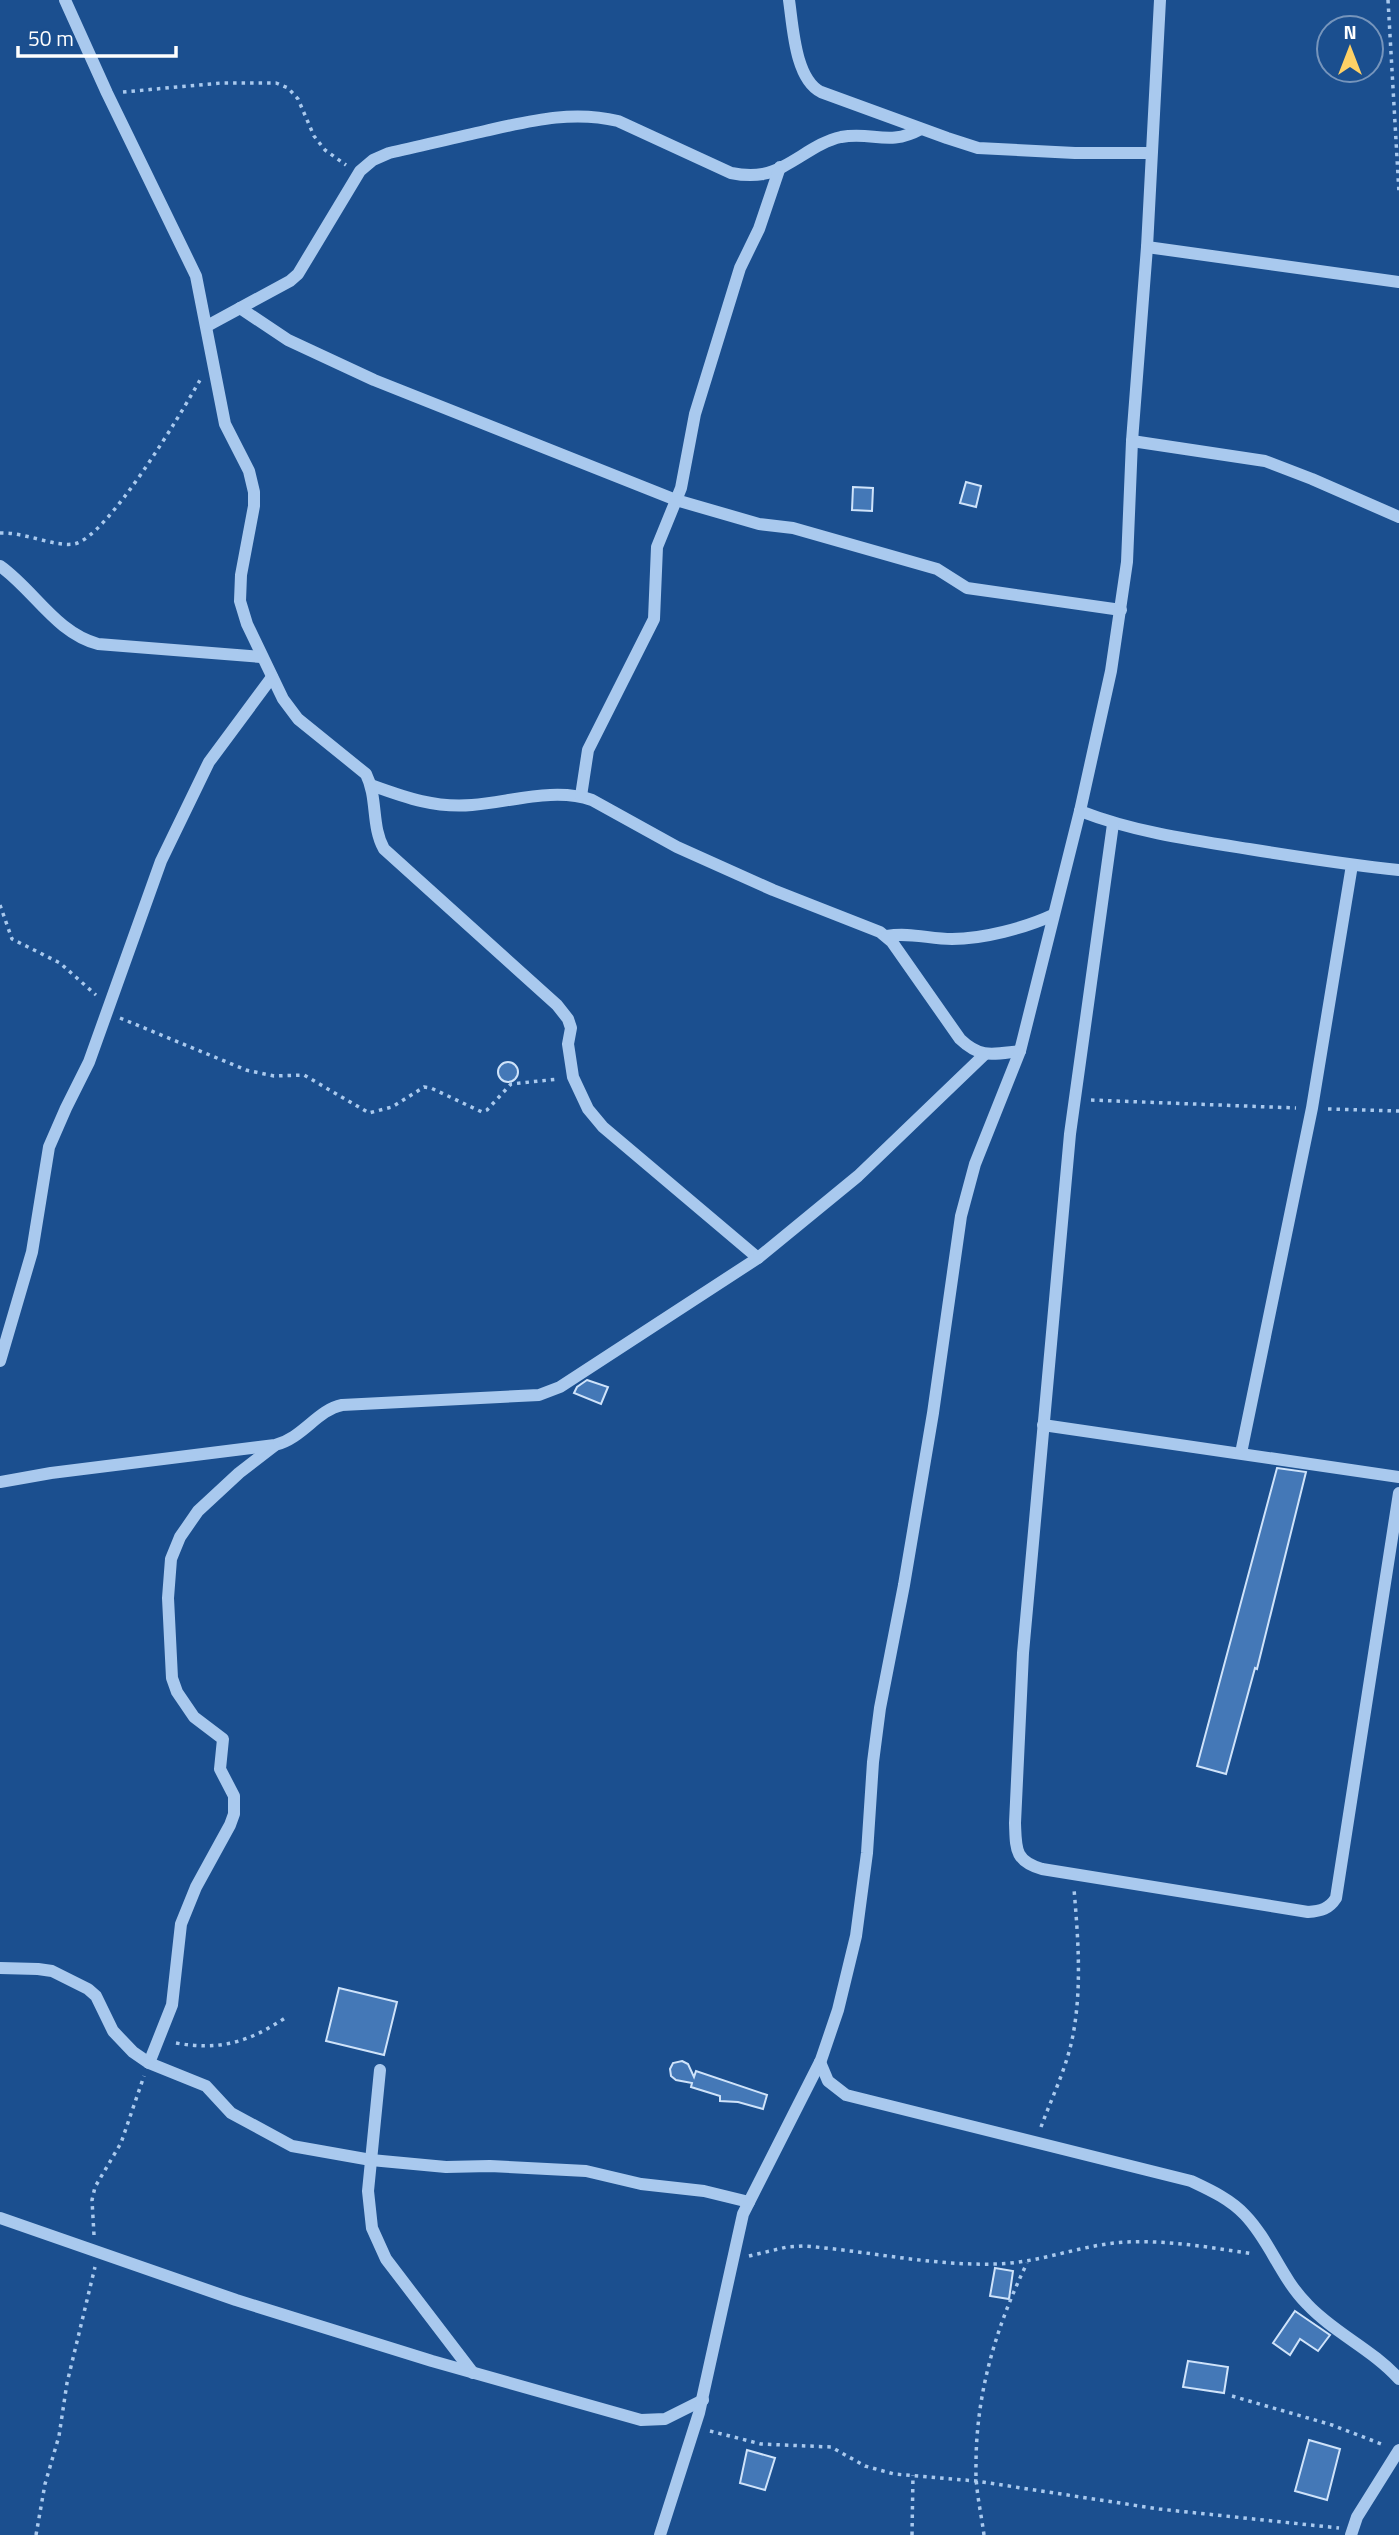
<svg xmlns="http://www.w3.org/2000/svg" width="1399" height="2535" viewBox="0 0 1399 2535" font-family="'Titillium Web',sans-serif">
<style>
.building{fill:#4478b7;stroke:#cfe3fa;stroke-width:2}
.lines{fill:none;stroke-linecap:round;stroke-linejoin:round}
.path{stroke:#a9c9ee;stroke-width:3.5;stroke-dasharray:3.5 5;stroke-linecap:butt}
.minor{stroke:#a9c9ee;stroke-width:12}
</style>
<rect width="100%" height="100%" fill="#1b4f8f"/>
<g class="building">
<polygon points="966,482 981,486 976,507 960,503"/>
<polygon points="853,487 873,488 872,511 852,510"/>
<circle cx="508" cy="1072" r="10"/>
<polygon points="587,1380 608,1387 601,1404 574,1393 577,1387"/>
<polygon points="1277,1468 1306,1472 1257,1669 1255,1668 1226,1774 1197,1766"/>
<polygon points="339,1988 397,2002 384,2055 326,2041"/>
<polygon points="682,2061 688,2064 694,2077 696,2071 767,2095 763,2109 738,2102 720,2101 720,2096 691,2087 692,2083 676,2080 671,2076 670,2069 673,2063"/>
<polygon points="995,2268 1013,2271 1009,2299 990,2296"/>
<polygon points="1295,2311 1330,2335 1318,2351 1300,2339 1290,2355 1273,2343"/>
<polygon points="1188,2361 1228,2367 1224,2393 1183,2387"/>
<polygon points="1309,2440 1340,2449 1327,2500 1295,2491"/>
<polygon points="747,2450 775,2458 765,2490 740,2483"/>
</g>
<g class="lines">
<g class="path">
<polyline points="1388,0 1399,193"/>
<polyline points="123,92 221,83 276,83 288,88 298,99 314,136 325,150 346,165"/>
<path d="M0,533C25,532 54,547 74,544C107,538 182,412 200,380"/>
<polyline points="0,905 12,939 60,963 96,995"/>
<polyline points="120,1018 246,1070 274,1076 304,1075 369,1113 392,1107 424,1087 431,1088 482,1112 487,1110 511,1084 559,1079"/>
<polyline points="1091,1100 1296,1108"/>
<polyline points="1328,1109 1399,1111"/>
<path d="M176,2043C219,2051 249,2042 285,2018"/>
<path d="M1041,2127C1052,2097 1067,2067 1073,2035C1082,1987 1078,1937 1074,1889"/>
<polyline points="94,2235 92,2200 95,2187 121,2143 144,2076"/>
<path d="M749,2256L787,2247L804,2246C868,2251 932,2266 996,2264C1041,2263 1082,2244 1127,2242C1169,2240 1213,2248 1254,2254"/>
<polyline points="1232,2396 1332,2425 1384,2445"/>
<polyline points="710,2431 761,2444 831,2447 865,2466 894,2474 976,2481 1159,2509 1339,2528"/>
<polyline points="36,2535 45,2484 59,2436 67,2383 95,2267"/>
<polyline points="912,2535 913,2475"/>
<path d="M984,2535C981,2512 975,2488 976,2465C976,2393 996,2327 1027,2263"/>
</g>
<g class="minor">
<path d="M65,0L107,93L196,276L225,424L249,471L254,492V506L241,575L240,601L247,624L283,699L298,719L366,774C378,798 371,826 384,849L557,1005L568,1019L571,1028L568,1044L573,1077L588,1109L603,1127L758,1258"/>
<path d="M789,0C793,27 795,79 821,92L947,138L978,148L1075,153H1151"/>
<polyline points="1147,247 1399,282"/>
<polyline points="240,308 288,340 374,380 676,500 759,524 793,528 937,569 967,588 1121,610"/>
<path d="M207,326L290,281L298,274L360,171L373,160L389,153C421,146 453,138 485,131C530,121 572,110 618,121L731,173C741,175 752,176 763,174C791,168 813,143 841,137C873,131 888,147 921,129"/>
<polyline points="1132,441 1265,461 1312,479 1399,517"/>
<path d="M0,566C34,590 56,633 98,644L261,657"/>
<path d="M371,785C407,798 434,808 472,805C510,802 555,787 592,800L677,847L773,890L880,932L892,942L960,1039C981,1059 993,1054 1020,1051"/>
<polyline points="581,796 588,750 654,619 657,547 681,488 695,414 740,268 759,229 780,167"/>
<path d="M1080,811C1134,832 1191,840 1249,849C1299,857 1349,865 1399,870"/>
<path d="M1113,824L1070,1134L1023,1653L1015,1823C1016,1848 1014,1861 1042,1869L1308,1912C1321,1911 1329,1909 1336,1898L1399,1493"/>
<path d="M887,936C909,932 930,939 952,939C983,939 1025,928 1053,915"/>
<polyline points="0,1361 32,1252 49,1147 66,1108 89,1062 161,861 209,762 272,677"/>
<polyline points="1043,1425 1399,1477"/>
<polyline points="1241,1453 1312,1108 1352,865"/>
<path d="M0,1482L51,1473L275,1445C303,1438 317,1410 342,1405L539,1395L560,1387L758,1258L858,1176L984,1055"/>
<polyline points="0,1968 38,1969 52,1971 88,1989 96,1996 113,2031 133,2052 149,2063 206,2086 231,2113 292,2146 371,2160 446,2167 490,2166 586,2171 641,2184 704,2191 749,2202"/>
<path d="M820,2062L828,2081L846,2095L1191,2181C1210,2190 1230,2199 1245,2215C1270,2241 1281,2278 1307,2304C1334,2333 1372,2349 1399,2379"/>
<polyline points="149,2063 172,2005 181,1924 196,1887 230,1825 234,1814 234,1796 220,1769 223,1739 194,1717 177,1692 172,1678 168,1598 171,1559 180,1537 198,1511 239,1473 274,1446"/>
<polyline points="380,2070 368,2191 372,2228 386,2259 473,2373"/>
<polyline points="0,2218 236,2300 432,2361 641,2420 665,2419 703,2400"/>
<polyline points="660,2535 699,2413 743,2214 821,2060 838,2010 856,1936 867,1853 873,1762 880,1708 904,1585 933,1413 961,1216 975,1164 1020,1051 1080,811 1111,671 1127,562 1132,441 1147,247 1160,0"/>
<polyline points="1351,2535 1357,2517 1399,2450"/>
</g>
</g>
<g transform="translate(1350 49)"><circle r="33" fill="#1b4f8f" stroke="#7695bc" stroke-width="2"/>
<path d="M0-5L12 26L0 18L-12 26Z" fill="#ffd166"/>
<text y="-10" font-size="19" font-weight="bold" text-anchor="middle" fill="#ffffff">N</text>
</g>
<path d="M18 46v10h158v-10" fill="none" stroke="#ffffff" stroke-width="3.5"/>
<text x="28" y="46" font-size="21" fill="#ffffff" stroke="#1b4f8f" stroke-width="5" paint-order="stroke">50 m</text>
</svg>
